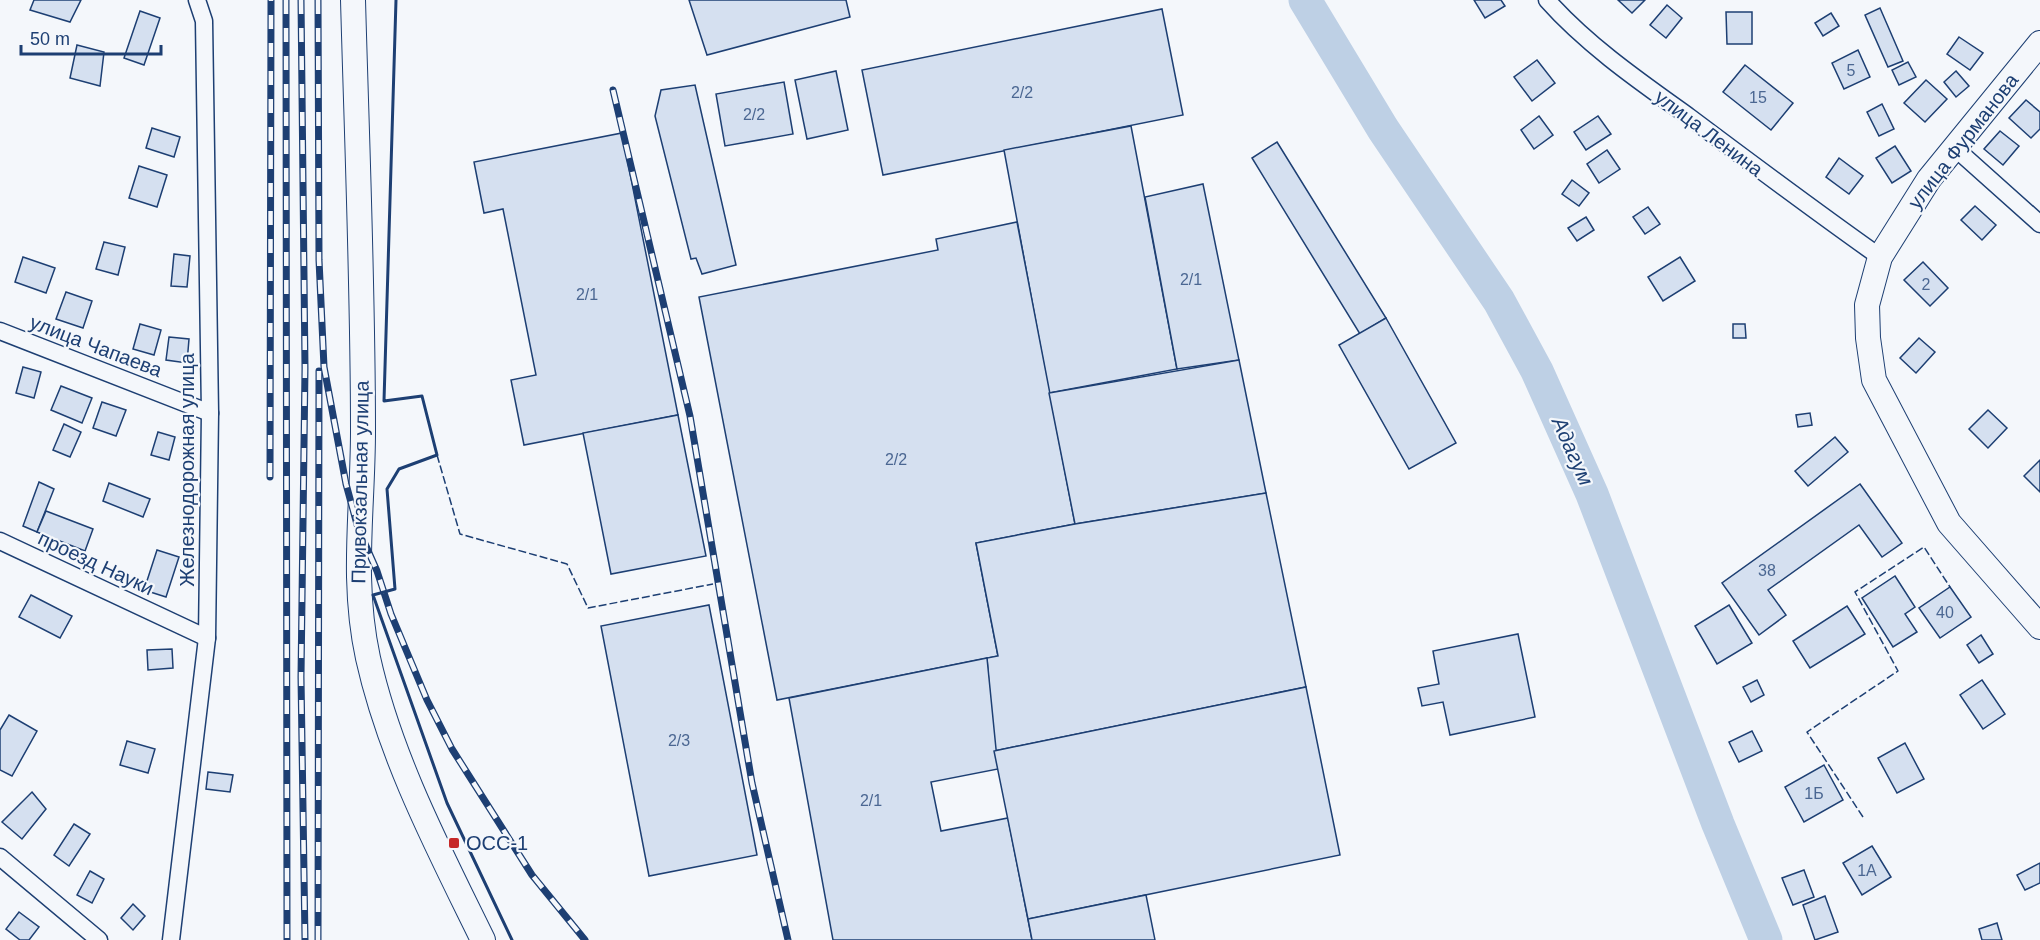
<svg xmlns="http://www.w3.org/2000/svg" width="2040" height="940" viewBox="0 0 2040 940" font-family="Arial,sans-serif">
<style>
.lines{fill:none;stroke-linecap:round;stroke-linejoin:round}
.river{stroke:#bed0e5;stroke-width:33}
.building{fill:#d5e0f0;stroke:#1d3f73;stroke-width:1.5}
.street-casing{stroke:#1d3f73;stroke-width:19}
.secondary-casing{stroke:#1d3f73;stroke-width:26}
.street{stroke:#f4f7fb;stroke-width:16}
.secondary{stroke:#f4f7fb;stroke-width:24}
.rail-casing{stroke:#1d3f73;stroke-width:7}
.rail{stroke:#f4f7fb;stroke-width:4.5;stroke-dasharray:14;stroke-linecap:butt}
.fence{stroke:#1d3f73;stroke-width:1.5;stroke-dasharray:8 3;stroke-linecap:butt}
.wall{stroke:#1d3f73;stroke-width:3}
.poi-dot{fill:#c62828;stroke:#f4f7fb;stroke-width:2}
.labels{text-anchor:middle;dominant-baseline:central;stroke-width:4.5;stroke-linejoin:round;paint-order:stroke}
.number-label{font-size:16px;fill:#4b6792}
.street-label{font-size:20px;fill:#1d3f73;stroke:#f4f7fb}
.poi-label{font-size:20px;fill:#1d3f73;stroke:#f4f7fb;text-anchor:start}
.water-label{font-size:21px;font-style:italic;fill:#1d3f73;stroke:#f4f7fb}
</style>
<rect width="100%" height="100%" fill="#f4f7fb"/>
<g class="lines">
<polyline class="river" points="1305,0 1383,129 1499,301 1537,371 1592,494 1718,824 1766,940"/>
</g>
<g class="building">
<polygon points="34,0 81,0 70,22 30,10"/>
<polygon points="689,0 846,0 850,17 707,55"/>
<polygon points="1474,0 1501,0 1505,6 1485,18"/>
<polygon points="1618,0 1645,0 1632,13"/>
<polygon points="1667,5 1682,18 1666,38 1650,25"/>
<polygon points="1880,8 1903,61 1888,67 1865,15"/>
<polygon points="1162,9 1183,115 883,175 862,70"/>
<polygon points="140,11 160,18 144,65 124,58"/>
<polygon points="1726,12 1752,12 1752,44 1727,44"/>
<polygon points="1831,13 1839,26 1823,36 1815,23"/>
<polygon points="1959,37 1983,53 1970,70 1947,54"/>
<polygon points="77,45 104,52 100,86 70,78"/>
<polygon points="1858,50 1870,77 1844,89 1832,63"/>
<polygon points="1537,60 1555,83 1532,101 1514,77"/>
<polygon points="1908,62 1916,77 1899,85 1892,70"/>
<polygon points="1745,65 1793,103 1771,130 1723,92"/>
<polygon points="836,71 848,130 807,139 795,80"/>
<polygon points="1956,71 1969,86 1956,97 1944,82"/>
<polygon points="1926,80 1947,99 1925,122 1904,103"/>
<polygon points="784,82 793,134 725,146 716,94"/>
<polygon points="695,85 736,265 702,274 696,258 691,259 655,116 661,90"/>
<polygon points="2026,100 2040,112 2040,129 2031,138 2009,118"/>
<polygon points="1882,104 1894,129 1879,136 1867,112"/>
<polygon points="1539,116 1553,135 1534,149 1521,130"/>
<polygon points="1598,116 1611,134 1586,150 1574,132"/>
<polygon points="1131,126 1177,369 1049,393 1004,150"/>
<polygon points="152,128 180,137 174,157 146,148"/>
<polygon points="2000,131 2019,146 2003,165 1984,149"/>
<polygon points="622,133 678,415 524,445 511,380 536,375 503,209 484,213 474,162"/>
<polygon points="1277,142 1386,318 1360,334 1252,158"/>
<polygon points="1895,146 1911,171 1892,183 1876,158"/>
<polygon points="1607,150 1620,169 1599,183 1587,164"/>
<polygon points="1839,158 1863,176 1849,194 1826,177"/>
<polygon points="139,166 167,175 157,207 129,198"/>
<polygon points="1572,180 1589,193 1579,206 1562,194"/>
<polygon points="1203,184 1239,360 1177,369 1145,197"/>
<polygon points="1975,206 1996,225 1982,240 1961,220"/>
<polygon points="1648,207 1660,224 1645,234 1633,217"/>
<polygon points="1586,217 1594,230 1577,241 1568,228"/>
<polygon points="1017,222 1075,524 976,543 998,656 777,700 699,297 938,250 936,239"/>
<polygon points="104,242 125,247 118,275 96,269"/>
<polygon points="174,254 190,256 187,287 171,286"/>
<polygon points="23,257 55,268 46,293 15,282"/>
<polygon points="1680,257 1695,281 1663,301 1648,277"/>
<polygon points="1923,262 1948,288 1930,306 1904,280"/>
<polygon points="66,292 92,301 83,328 56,319"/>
<polygon points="1386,318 1456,443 1409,469 1339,345"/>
<polygon points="140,324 161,330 154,355 133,349"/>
<polygon points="1733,324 1745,324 1746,338 1733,338"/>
<polygon points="169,337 189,339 187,363 166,360"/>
<polygon points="1919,338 1935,352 1916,373 1900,358"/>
<polygon points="1239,360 1266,493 1075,524 1049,393"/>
<polygon points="23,367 41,372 34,398 16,393"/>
<polygon points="61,386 92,398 82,423 51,410"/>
<polygon points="102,402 126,410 116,436 93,428"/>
<polygon points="1988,410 2007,428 1988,448 1969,429"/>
<polygon points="1810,413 1812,425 1798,427 1796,415"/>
<polygon points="678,415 706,556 611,574 583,433"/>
<polygon points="64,424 81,432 70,457 53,450"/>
<polygon points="158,432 175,437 169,460 151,455"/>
<polygon points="1835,437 1848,452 1808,486 1795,471"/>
<polygon points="2040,460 2040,492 2024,476"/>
<polygon points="39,482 54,489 37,532 23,526"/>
<polygon points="109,483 150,499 143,517 103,501"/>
<polygon points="1860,484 1902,543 1882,557 1859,525 1768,590 1786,615 1759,635 1722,583"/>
<polygon points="1266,493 1306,687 994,751 987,658 998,656 976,543 1075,524"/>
<polygon points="46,511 93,529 85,551 37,532"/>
<polygon points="157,550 179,557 166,597 144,590"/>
<polygon points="1895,576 1915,607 1905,614 1917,632 1893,647 1862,598"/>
<polygon points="1950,587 1971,617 1940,638 1919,608"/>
<polygon points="31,595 72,616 60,638 19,617"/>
<polygon points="709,605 757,855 649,876 601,626"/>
<polygon points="1729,605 1752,643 1717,664 1695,626"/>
<polygon points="1847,606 1865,634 1810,668 1793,641"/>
<polygon points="1518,634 1535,717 1450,735 1443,702 1422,706 1418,688 1439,684 1433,651"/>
<polygon points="1981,635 1993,654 1979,663 1967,645"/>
<polygon points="172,649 173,668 148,670 147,650"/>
<polygon points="987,658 998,769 931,782 941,831 1008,818 1032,940 833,940 789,698"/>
<polygon points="1757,680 1764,695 1751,702 1743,687"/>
<polygon points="1982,680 2005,714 1983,729 1960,695"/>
<polygon points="1306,687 1340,855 1028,919 994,751"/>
<polygon points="9,715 37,731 12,776 0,770 0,730"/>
<polygon points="1752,731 1762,751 1739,762 1729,742"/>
<polygon points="127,741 155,749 148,773 120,765"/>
<polygon points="1905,743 1924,779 1897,793 1878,758"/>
<polygon points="1824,765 1843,800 1804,822 1785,787"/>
<polygon points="208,772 233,775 230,792 206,789"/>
<polygon points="32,792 46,809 22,839 2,822"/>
<polygon points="74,824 90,834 69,866 54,855"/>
<polygon points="1872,846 1891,877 1862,895 1843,863"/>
<polygon points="2040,863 2040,883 2025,890 2017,875"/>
<polygon points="1804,870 1814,897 1793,905 1782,878"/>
<polygon points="90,871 104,879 92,903 77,895"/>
<polygon points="1146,895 1155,940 1032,940 1028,919"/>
<polygon points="1825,896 1838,932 1815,940 1803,905"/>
<polygon points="133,904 145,916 133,930 121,918"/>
<polygon points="19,912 39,927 29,940 20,940 6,929"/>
<polygon points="1997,923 2002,940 1982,940 1979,929"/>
</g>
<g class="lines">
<g class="street-casing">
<g id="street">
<path d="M1547,0C1587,45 1639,81 1688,116C1752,164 1815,211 1880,257"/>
<polyline points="1955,148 2040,224"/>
<polyline points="0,331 210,413"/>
<polyline points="0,541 207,638"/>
<polyline points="0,857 99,940"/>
<polyline points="171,940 207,638 210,413 204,21 197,0"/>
</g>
</g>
<g class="secondary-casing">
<g id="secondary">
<path d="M353,0C357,144 363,287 363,431C363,509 351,580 368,658C390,757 439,850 483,940"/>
<polyline points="2040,43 1929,179 1880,257 1867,305 1868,338 1874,380 1949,523 2040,627"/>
</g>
</g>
<use href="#street" class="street"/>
<use href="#secondary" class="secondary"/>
<g class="rail-casing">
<g id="rail">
<polyline points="286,0 287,940"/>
<polyline points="301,0 305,368 301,677 305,940"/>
<polyline points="318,0 319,260 324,367 346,484 358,528 377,571 391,614 427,700 452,749 532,875 585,940"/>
<polyline points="613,90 690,416 752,783 788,940"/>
<polyline points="270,477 271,0"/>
<polyline points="318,940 319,371"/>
</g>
</g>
<use href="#rail" class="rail"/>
<g class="fence">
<polyline points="437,455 460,534 567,564 588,608 713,584"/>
<polyline points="1863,817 1807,732 1898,671 1855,592 1924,547 1950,587"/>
</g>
<polyline class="wall" points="396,0 384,401 422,396 437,455 399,469 387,489 395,589 373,595 447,803 512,940"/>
</g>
<rect class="poi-dot" x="448" y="837" width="12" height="12" rx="3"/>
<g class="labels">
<g class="number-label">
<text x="1851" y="70">5</text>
<text x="1022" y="92">2/2</text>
<text x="1758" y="97">15</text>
<text x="754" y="114">2/2</text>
<text x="1191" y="279">2/1</text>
<text x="1926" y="284">2</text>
<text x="587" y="294">2/1</text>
<text x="896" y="459">2/2</text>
<text x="1767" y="570">38</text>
<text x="1945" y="612">40</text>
<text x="679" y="740">2/3</text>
<text x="1814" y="793">1Б</text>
<text x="871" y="800">2/1</text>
<text x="1867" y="870">1А</text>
</g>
<g class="street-label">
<text transform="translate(1709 133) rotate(37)">улица Ленина</text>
<text transform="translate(1963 141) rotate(-52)">улица Фурманова</text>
<text transform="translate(96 346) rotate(21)">улица Чапаева</text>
<text transform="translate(187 470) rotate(-90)">Железнодорожная улица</text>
<text transform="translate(360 482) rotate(-89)">Привокзальная улица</text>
<text transform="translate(96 563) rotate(25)">проезд Науки</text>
</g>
<g class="poi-label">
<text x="466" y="843">ОСС-1</text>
</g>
<g class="water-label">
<text transform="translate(1573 451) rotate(66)">Адагум</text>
</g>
</g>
<path d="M21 45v9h140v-9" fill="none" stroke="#1d3f73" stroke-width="3"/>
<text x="30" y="45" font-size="18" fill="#1d3f73" stroke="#f4f7fb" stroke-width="4.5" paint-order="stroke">50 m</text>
</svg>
